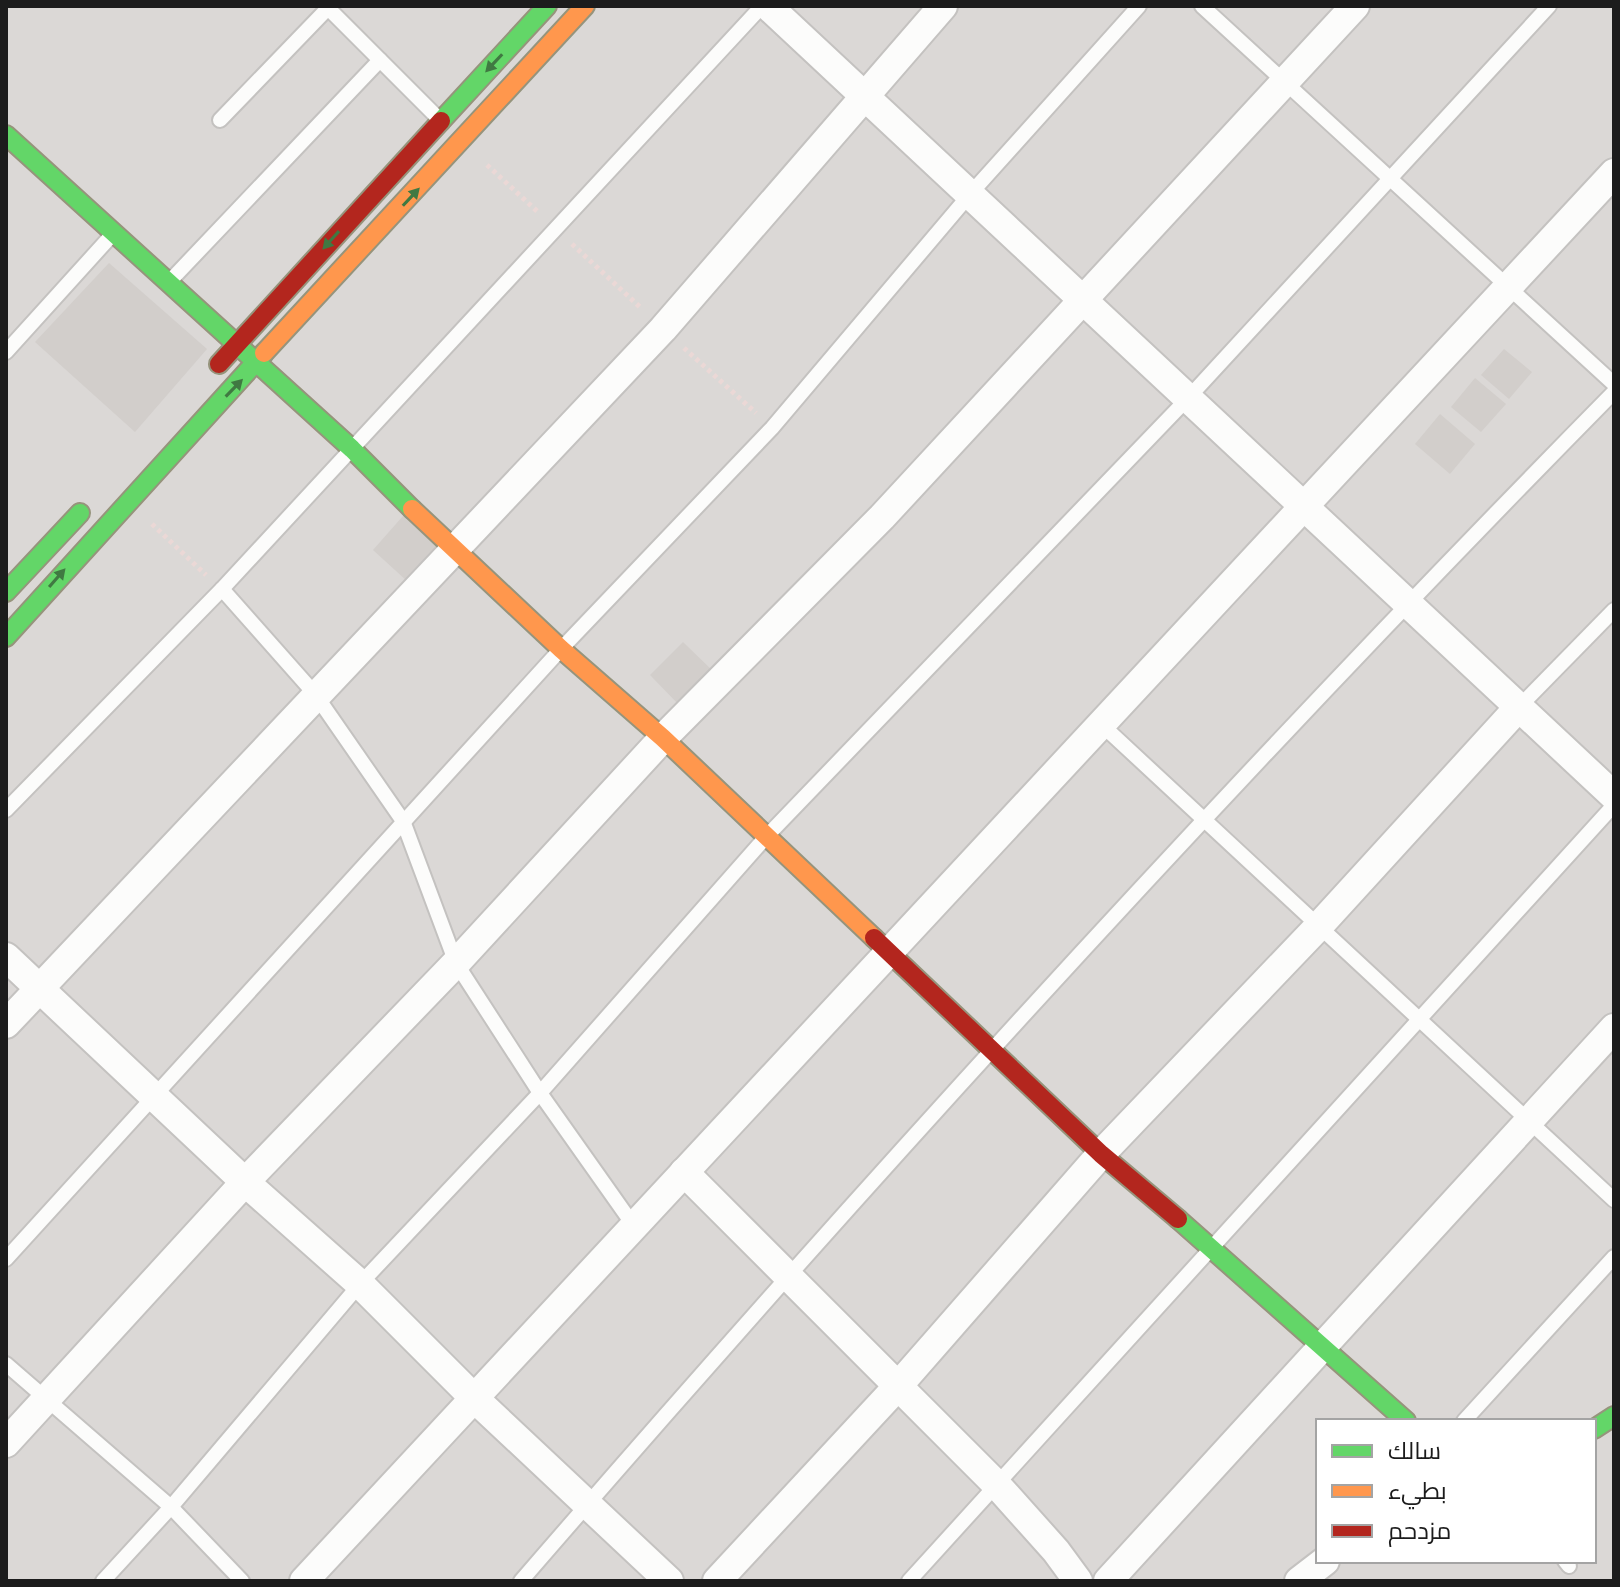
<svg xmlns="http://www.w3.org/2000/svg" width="1620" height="1587" viewBox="0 0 1620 1587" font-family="Barlow,Cairo,sans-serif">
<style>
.residential{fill:#dbd8d6;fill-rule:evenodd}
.building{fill:#d2cecb}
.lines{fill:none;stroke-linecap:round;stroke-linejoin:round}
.lane-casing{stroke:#c4c2c0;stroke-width:18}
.street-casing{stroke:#c4c2c0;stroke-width:32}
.fast-casing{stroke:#96947c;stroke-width:22}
.slow-casing{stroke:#96947c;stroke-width:22}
.jam-casing{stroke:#96947c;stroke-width:22}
.path{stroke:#ebd8d6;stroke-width:5;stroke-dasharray:4 4;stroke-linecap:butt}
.lane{stroke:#fcfcfb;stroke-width:14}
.street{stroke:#fcfcfb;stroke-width:28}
.fast{stroke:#63d668;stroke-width:18}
.slow{stroke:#ff974d;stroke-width:18}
.jam{stroke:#b3261e;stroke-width:18}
.oneway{fill:#407942}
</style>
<rect width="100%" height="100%" fill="#ece8e4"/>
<path class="residential" d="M6,6H1614V1581H6ZM1318,1421H1594V1561H1318Z"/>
<g class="building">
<polygon points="109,263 207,349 135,432 35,342"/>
<polygon points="1504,349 1532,372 1509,399 1481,375"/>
<polygon points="1475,378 1506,404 1481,432 1451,407"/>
<polygon points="1440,414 1475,444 1450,474 1415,444"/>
<polygon points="403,516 437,547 407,581 373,550"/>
<polygon points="683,642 717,675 683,709 650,675"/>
</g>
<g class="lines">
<g class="lane-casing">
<g id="lane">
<polyline points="326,6 439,119"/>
<polyline points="1202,6 1614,384"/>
<polyline points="220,120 330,6"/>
<polyline points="170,281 380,60"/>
<polyline points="6,352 111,236"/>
<polyline points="222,589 315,694 403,821 456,963 540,1093 634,1226"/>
<polyline points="1518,708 1614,610"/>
<polyline points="1101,724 1614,1200"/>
<polyline points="6,810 222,589 762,6"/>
<polyline points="6,1259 561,649 772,428 971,193 1139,6"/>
<polyline points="6,1364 171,1507 242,1581"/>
<polyline points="1464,1421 1614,1257"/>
<polyline points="1565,1561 1569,1566"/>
<polyline points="103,1581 171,1507 360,1284 540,1093 766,837 1190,396 1549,6"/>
<path d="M521,1581C873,1174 1236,776 1614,392"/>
<polyline points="909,1581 1614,805"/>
</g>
</g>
<g class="street-casing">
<g id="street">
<polyline points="768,6 1614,796"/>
<polyline points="6,957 245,1182 360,1284 474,1398 669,1581"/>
<polyline points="6,1024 663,329 943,6"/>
<polyline points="684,1172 996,1484 1056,1551 1078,1581"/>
<polyline points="6,1443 245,1182 456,963 663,738 882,517 1355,6"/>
<polyline points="304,1581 1614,173"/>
<polyline points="717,1581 898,1386 1101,1154 1318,927 1518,708"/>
<polyline points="1108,1581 1614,1028"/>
<polyline points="1299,1581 1325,1561"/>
</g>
</g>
<g class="fast-casing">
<g id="fast">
<polyline points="441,121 547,6"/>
<polyline points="6,135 352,449 412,509"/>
<polyline points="6,592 80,513"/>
<polyline points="6,637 264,353"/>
<polyline points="1178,1219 1406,1421"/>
<polyline points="1594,1429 1614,1416"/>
</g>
</g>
<g class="slow-casing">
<g id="slow">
<polyline points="264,353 585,6"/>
<polyline points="412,509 561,649 663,738 874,938"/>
</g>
</g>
<g class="jam-casing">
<g id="jam">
<polyline points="219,364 441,121"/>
<polyline points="874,938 1101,1154 1178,1219"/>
</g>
</g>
<g class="path">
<polyline points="487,165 539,213"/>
<polyline points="572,244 641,308"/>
<polyline points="684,348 756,413"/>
<polyline points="152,524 206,575"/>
</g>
<use href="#lane" class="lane"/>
<use href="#street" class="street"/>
<use href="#fast" class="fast"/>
<use href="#slow" class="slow"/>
<use href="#jam" class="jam"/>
</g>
<defs><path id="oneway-solid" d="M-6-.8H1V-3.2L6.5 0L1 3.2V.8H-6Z" transform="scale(2)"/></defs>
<g class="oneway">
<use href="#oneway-solid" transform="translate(494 63) rotate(133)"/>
<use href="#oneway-solid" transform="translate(411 197) rotate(-47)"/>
<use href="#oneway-solid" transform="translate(331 240) rotate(132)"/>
<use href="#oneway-solid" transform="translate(234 388) rotate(-46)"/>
<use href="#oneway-solid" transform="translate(57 578) rotate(-49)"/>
</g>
<rect width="1620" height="1587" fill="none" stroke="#1c1c1c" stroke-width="16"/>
<rect x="1316" y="1419" width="280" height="144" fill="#ffffff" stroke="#a4a4a4" stroke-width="2"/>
<rect x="1332" y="1445" width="40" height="12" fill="#63d668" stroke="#a4a4a4" stroke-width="2"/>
<text x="1388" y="1459" font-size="24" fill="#1c1c1c">سالك</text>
<rect x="1332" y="1485" width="40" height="12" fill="#ff974d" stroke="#a4a4a4" stroke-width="2"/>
<text x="1388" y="1499" font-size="24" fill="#1c1c1c">بطيء</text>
<rect x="1332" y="1525" width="40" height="12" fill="#b3261e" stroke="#a4a4a4" stroke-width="2"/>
<text x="1388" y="1539" font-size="24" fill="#1c1c1c">مزدحم</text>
</svg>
